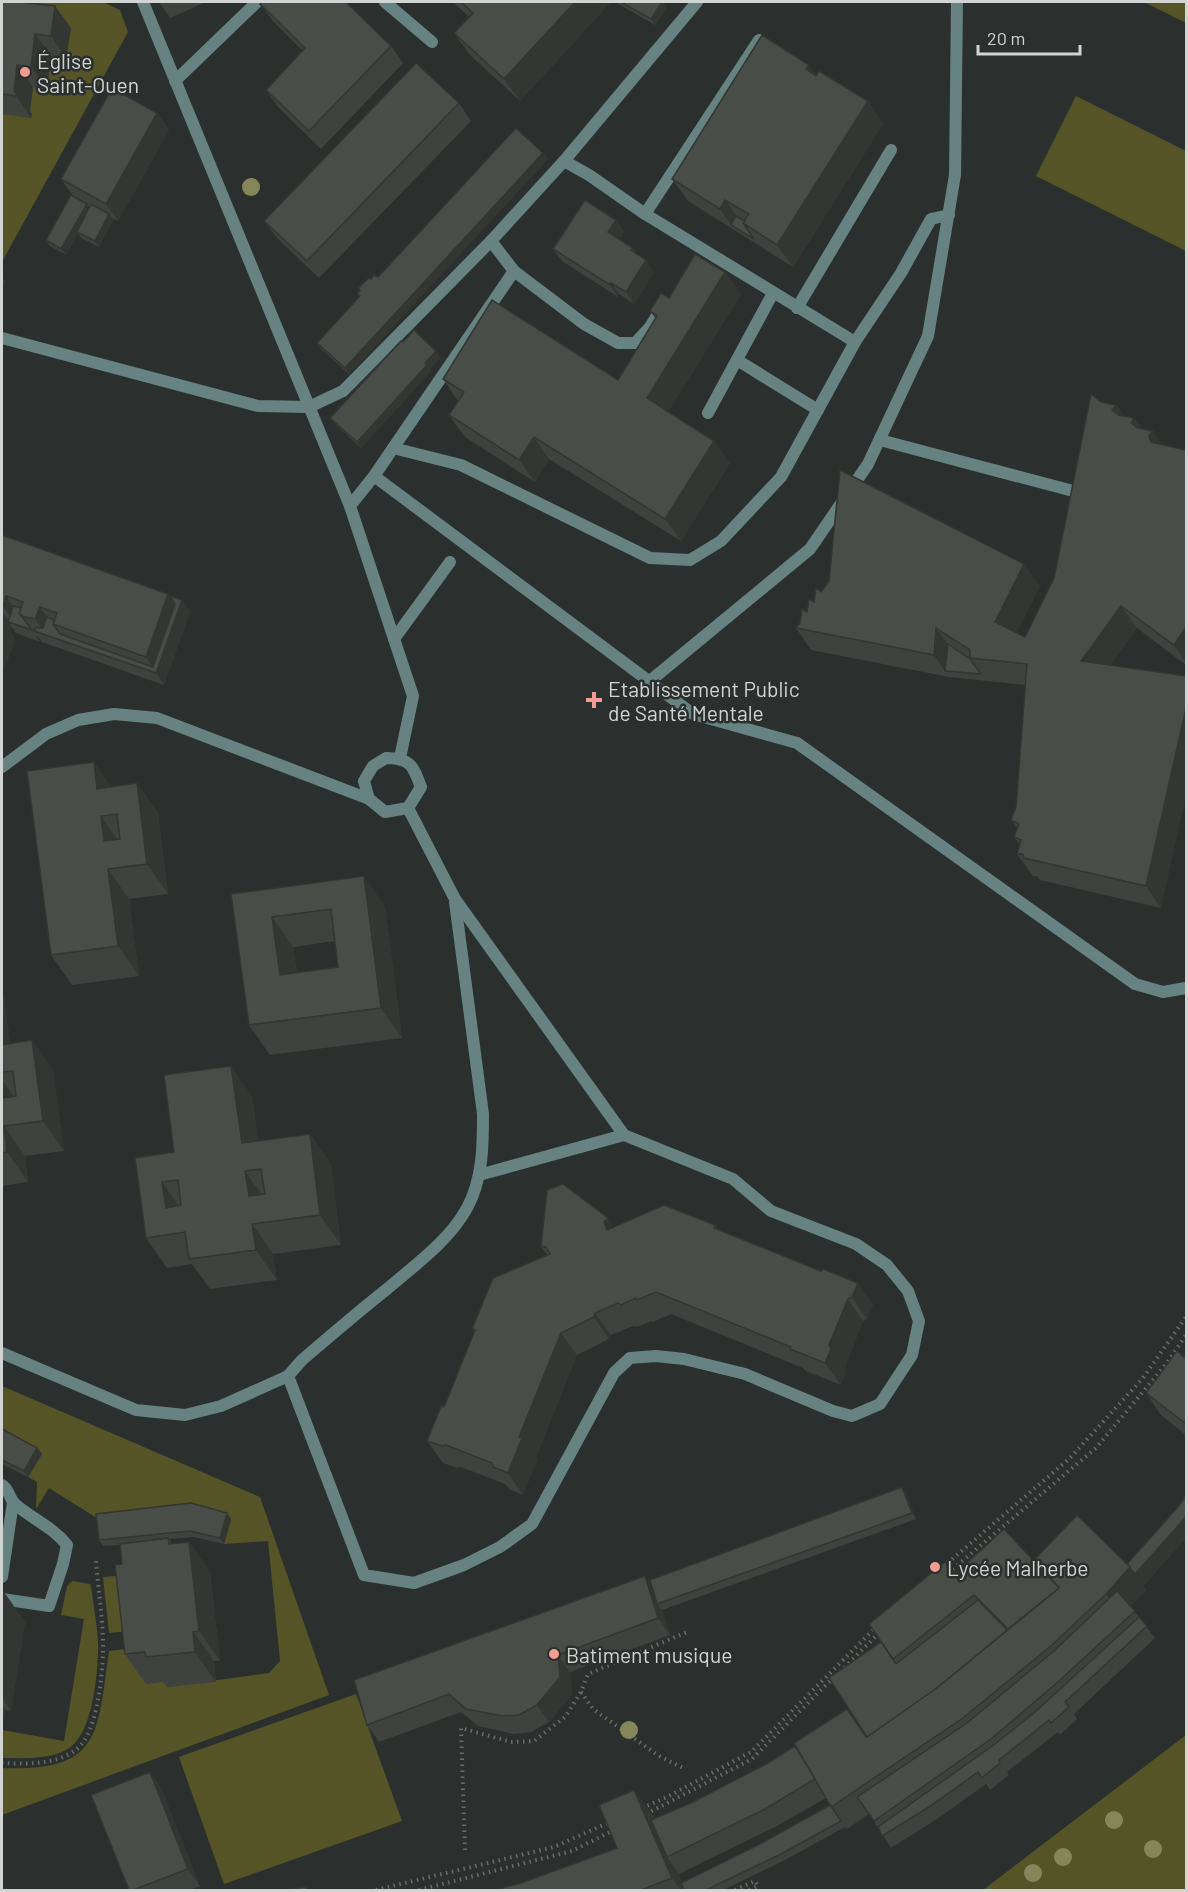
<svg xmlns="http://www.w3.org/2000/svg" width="1188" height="1892" viewBox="0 0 1188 1892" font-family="Barlow,sans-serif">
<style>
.green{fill:#545426}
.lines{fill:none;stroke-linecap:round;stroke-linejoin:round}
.path{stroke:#686c6b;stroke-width:4;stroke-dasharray:1.5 4.5;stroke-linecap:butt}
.service{stroke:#668281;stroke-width:12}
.tree{fill:#85875b}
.wall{fill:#3f423e;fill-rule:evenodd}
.shaded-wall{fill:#333632}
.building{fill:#494d48;stroke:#333632;stroke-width:1.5;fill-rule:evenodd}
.poi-dot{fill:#f59c94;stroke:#2b302e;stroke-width:2}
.labels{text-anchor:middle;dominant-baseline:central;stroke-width:5;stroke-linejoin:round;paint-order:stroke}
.poi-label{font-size:21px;fill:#d1d4d3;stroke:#2b302e;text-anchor:start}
</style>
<rect width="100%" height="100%" fill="#2b302e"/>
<g class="green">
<polygon points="2,2 103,2 120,10 128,32 2,262"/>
<polygon points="1144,2 1186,2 1186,23"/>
<polygon points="1076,96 1186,151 1186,251 1036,176"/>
<path d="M2,1386L260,1497L329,1695L2,1815V1768C101,1772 97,1735 109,1651L142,1647L166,1682L167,1687L269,1673L280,1661L268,1541L224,1544L231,1519L100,1520L49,1488L36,1509L37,1482L28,1477L41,1454L2,1433Z"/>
<polygon points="141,1574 140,1630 109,1633 103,1577"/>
<path d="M72,1581L90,1584L92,1592C94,1612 99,1633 98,1653C97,1679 92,1737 66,1750C47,1760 22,1758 2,1758V1730L64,1741L84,1619L61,1615L67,1586Z"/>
<polygon points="356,1694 402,1821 224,1884 179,1757"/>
<polygon points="1186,1735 1186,1890 983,1890"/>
</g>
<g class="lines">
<g class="path">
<polyline points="943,1567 1070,1458 1143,1378 1186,1317"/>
<polyline points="948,1573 1096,1448 1167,1363 1186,1335"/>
<polyline points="840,1672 879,1633"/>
<polyline points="581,1692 593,1709 659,1756 683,1768"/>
<path d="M2,1763C26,1764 57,1765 77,1749C97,1733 102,1678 103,1653C104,1623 98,1591 96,1561"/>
<polyline points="642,1808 667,1797 751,1752 875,1628"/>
<polyline points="646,1814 752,1759 832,1679"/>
<polyline points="465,1850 461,1728 511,1742 534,1741 565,1717 581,1692 588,1674 687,1632"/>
<polyline points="376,1890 554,1847 610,1822"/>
<polyline points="419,1890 572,1851 612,1831"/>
<polyline points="735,1890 755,1881 758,1886 749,1890"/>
</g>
<g class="service">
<polyline points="143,2 350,506 413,696 400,758"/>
<polyline points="385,2 432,42"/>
<polyline points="175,81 257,2"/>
<polyline points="564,161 589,175 645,214 855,342 901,273 931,219 949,215"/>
<polyline points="645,214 759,40"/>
<polyline points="514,271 584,324 618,343 635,343 650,327 663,306"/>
<polyline points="797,308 891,150"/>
<polyline points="2,338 258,406 309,407 343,391 491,241"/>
<polyline points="737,360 818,410"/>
<polyline points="708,413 773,293"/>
<polyline points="880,440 1077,492"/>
<polyline points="393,448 461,465 650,558 690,560 721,541 781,477 855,342"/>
<polyline points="374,476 693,714 797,743 1135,984 1163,992 1186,988"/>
<polyline points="350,506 374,476 514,271 491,241 564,161 697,2"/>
<polyline points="394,639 450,562"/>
<polyline points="650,681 810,549 868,464 928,336 955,175 957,2"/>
<path d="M386,758C411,758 413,766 421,787L408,808L385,812L369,799L364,781L373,766Z"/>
<polyline points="2,767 46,734 78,720 114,714 157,718 369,799"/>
<polyline points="479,1175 624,1135"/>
<path d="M2,1353L136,1410L185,1415L221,1406L288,1376L302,1360C330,1336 358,1312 387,1289C415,1265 449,1241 467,1208C483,1179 483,1145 483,1114L455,902"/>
<polyline points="288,1376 364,1575 414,1583 464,1565 500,1547 532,1524 614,1373 630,1358 656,1356 684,1359 745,1374 833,1411 852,1416 880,1404 912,1355 919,1321 908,1291 887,1265 856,1244 771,1211 733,1179 624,1135 455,899 408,808"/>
<path d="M2,1485C9,1489 9,1498 15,1504C32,1519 53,1527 67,1545L63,1564L49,1606L2,1599"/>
<polyline points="2,1577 13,1502"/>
</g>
</g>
<g class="tree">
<circle cx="251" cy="187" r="9"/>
<circle cx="629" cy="1730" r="9"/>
<circle cx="1114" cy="1820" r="9"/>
<circle cx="1153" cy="1849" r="9"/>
<circle cx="1063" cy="1857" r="9"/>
<circle cx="1033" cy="1873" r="9"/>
</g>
<g class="wall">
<polygon points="2,2 71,28 66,58 51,56 47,89 33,87 30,111 32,114 31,118 2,114"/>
<polygon points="159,2 206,2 170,18"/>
<polygon points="453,2 611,2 520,101 470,55 454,33 469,17"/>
<polygon points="615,2 663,2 667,7 655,25"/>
<polygon points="260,4 391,46 403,63 321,149 278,107 266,90 303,51 273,21"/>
<polygon points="817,76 868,101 883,124 793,267 688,201 672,179"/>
<polygon points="459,103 471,121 319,278 277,238 264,221"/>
<polygon points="157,113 169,130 118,221 112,218 113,220 99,247 81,238 78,233 66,255 50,246 46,240 73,196 61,179"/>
<polygon points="543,153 548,159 349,374 321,349 317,343 359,297 357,294 371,279 378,277"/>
<polygon points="616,220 624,232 619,240 633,248 637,254 654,272 634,304 619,294 618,297 562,261 553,249"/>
<polygon points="725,272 741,294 668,412 730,463 681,541 549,459 535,482 465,437 449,415 458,401 443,379 618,380 656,319 650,311 669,298"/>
<polygon points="403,342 441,357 430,369 431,371 361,448 335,424 330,418"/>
<polygon points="1101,402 1116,405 1124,416 1134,418 1142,429 1161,444 1186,450 1186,665 1137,628 1110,665 1161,908 1040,880 1037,876 1033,876 1017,854 1020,845 1014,837 1017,828 1011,820 1016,807 1025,685 949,677 811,650 796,628 821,592 1040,586 1017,632 1025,637 1054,578"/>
<polygon points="2,535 168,594 170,596 182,600 190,612 164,685 42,642 40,639 36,636 40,642 16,633 12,627 10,632 14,638 14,643 6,664 2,669"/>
<polygon points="137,783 158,813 168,894 129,899 139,976 72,985 51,955 111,787"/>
<path d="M231,894L385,906L402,1038L270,1055L249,1025ZM335,941L338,967L297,973L293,947Z"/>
<polygon points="2,995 4,998 10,1043 32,1040 53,1070 64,1151 25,1156 28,1182 2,1186"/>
<polygon points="252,1096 258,1141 310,1134 331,1164 341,1245 273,1254 277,1280 210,1289 192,1264 167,1268 146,1238 135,1158 174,1152"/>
<polygon points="715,1225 718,1230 821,1271 858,1283 873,1305 867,1319 863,1321 845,1367 846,1371 841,1385 806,1371 803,1368 671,1314 653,1322 652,1321 637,1327 633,1326 611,1335 609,1339 577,1355 536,1457 537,1460 523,1495 509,1489 505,1484 461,1467 457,1468 443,1463 427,1441 444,1407 474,1332 472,1329 547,1255 541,1246 614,1227"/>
<polygon points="1186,1359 1186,1435 1161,1415 1146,1393"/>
<polygon points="2,1429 42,1454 28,1477 2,1464"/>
<polygon points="902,1487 906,1493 916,1519 662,1610 670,1635 570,1672 572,1694 549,1722 531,1732 514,1734 478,1726 461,1712 379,1742 367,1725 645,1576 652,1586"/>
<path d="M1186,1496V1538L1143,1586L1146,1590L1130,1606L1155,1638L1074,1714L1077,1719L1060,1735L1058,1732L1007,1772L1009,1775L990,1790L986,1784L937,1819L891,1848L869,1814L847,1829L845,1827L785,1860L723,1890H495L521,1883L617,1848L634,1790L655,1819L866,1737L881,1642L956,1573L1038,1566L1034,1560L1127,1564L1177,1508ZM826,1798L830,1805L760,1844L682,1882L677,1871L679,1874L777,1826Z"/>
<polygon points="231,1519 224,1544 194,1537 169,1539 172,1544 189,1542 210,1572 220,1661 214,1661 216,1682 167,1687 163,1682 146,1684 125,1654 122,1564 120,1545 103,1546 99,1540"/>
<polygon points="2,1592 25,1622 11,1711 5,1710 2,1731"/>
<polygon points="150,1772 162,1790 200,1886 190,1890 129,1890"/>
</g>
<g class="shaded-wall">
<polygon points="575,2 611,2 520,101 504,79"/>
<polygon points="662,2 667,7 655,25 651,19"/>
<polygon points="55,6 71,28 66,58 51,36"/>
<polygon points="35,34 51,56 47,89 31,67"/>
<polygon points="17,65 33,87 30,111 32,114 31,118 14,92"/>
<polygon points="809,65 825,87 806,69"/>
<polygon points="868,101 883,124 793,267 777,245"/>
<polygon points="157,113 169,130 118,221 106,204"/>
<polygon points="543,153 548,159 349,374 345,368"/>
<polygon points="725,200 741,222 731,225 720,209"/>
<polygon points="87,204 91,210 77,232 78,233 66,255 61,249"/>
<polygon points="109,214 113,220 99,247 95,241"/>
<polygon points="616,220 624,232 616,244 608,232"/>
<polygon points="646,260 654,272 634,304 626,292"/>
<polygon points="725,272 741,294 663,421 647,398"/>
<polygon points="2,276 6,282 2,291"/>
<polygon points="611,283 619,294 618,297 610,285"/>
<polygon points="436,351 441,357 430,369 431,371 361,448 357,442"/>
<polygon points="1116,405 1132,427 1112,410"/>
<polygon points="1134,418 1150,440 1131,423"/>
<polygon points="1153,431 1168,454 1151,442 1149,436"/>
<polygon points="534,437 549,459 535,482 519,460"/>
<polygon points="714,441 730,463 681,541 665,519"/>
<polygon points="1024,564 1040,586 1011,644 995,622"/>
<polygon points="168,594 179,609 182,600 190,612 164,685 146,657"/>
<polygon points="6,596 22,618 15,624 3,606"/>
<polygon points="1121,606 1137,628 1097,684 1081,661"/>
<polygon points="40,607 55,629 47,635 35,619"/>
<polygon points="2,611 12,627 10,632 14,638 14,643 6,664 2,669"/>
<polygon points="1186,627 1186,663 1174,645"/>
<polygon points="936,628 952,650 945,671 934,655"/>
<polygon points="1186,708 1186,797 1161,908 1146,886"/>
<polygon points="94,762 115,792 97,789"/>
<polygon points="137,783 158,813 168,894 147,864"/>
<polygon points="101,816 122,846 104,841"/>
<polygon points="108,869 129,899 139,976 118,946"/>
<polygon points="364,876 385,906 402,1038 381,1008"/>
<polygon points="272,917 293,947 301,1005 280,975"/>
<polygon points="2,995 4,998 14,1072 2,1057"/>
<polygon points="32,1040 53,1070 64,1151 43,1121"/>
<polygon points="231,1066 252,1096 262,1170 242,1143"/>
<polygon points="2,1080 18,1103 2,1101"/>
<polygon points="4,1126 25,1156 28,1182 7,1152"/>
<polygon points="310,1134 331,1164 341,1245 320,1215"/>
<polygon points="245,1171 266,1201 249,1196"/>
<polygon points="162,1182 183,1212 166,1208"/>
<polygon points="608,1218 623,1240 607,1230 604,1222"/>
<polygon points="252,1224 273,1254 277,1280 256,1250"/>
<polygon points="858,1283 873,1305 867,1319 852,1297"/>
<polygon points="848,1299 863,1321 845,1367 846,1371 841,1385 825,1363 829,1345"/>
<polygon points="595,1313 611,1335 609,1339 594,1317"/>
<polygon points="561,1333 577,1355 536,1457 537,1460 523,1495 508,1473 519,1437"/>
<polygon points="37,1448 42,1454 28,1477 24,1471"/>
<polygon points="902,1487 906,1493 916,1519 912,1513"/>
<polygon points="227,1513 231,1519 224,1544 220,1538"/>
<polygon points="1186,1517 1186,1538 1143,1586 1146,1590 1121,1616 1106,1594 1130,1567"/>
<polygon points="189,1542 210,1572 220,1661 199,1631"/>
<polygon points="645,1576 657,1593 657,1604 662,1610 670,1635 658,1618"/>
<polygon points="4,1592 25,1622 11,1711 2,1697 2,1607"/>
<polygon points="193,1632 214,1661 216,1682 195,1652"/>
<polygon points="558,1655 570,1672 572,1694 549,1722 537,1705"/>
<polygon points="2,1705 5,1710 2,1731"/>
<polygon points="150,1772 162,1790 200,1886 188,1869"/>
<polygon points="634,1790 655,1820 667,1857 677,1871 685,1890 681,1890 672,1878"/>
</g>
<g class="building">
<polygon points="2,2 20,2 55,6 51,36 35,34 31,67 17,65 14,92 16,92 16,96 2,94"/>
<polygon points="263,2 346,2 391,46 309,131 266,90 305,48 260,4"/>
<polygon points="461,2 575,2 504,79 454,33 473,13"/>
<polygon points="621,2 662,2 651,19"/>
<polygon points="762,35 809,65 806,69 816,76 819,71 868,101 777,245 743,223 749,214 725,200 720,209 672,179"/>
<polygon points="416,63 459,103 307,261 264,221"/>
<polygon points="112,88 157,113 106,204 61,179"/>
<polygon points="516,128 543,153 345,368 317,343 360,296 357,294 360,290 358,288 369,278 371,279 374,275 378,277"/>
<polygon points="71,195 87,204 61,249 46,240"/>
<polygon points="585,200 616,220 608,232 633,248 631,250 646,260 626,292 611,283 610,285 553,249"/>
<polygon points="91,204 109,214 95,241 77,232"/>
<polygon points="736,216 745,221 743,223 754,239 731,225"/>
<polygon points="695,254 725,272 647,398 714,441 665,519 534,437 519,460 449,415 464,392 443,379 492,300 618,380 657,316 650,311 661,293 669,298"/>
<polygon points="414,330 436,351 425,363 427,365 357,442 330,418 401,341 403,342"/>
<polygon points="1091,394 1101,402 1116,405 1112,410 1119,415 1134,418 1131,423 1138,428 1153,431 1149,436 1151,442 1186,450 1186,627 1174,645 1121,606 1081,661 1186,676 1186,708 1146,886 1024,858 1023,854 1017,854 1021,840 1014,837 1019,824 1011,820 1016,807 1027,664 970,658 970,650 936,628 934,655 796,628 800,623 802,609 807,612 809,599 814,602 816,588 821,592 829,581 840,470 1024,564 995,622 1025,637 1054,578"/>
<polygon points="2,535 168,594 146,657 53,624 57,613 40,607 35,619 24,617 19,613 23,602 6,596 3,606 2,606"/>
<polygon points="170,596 182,600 156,673 34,631 36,628 43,628 47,617 54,620 53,624 60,634 153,667 175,604"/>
<polygon points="13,606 21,608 19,613 32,630 8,622"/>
<polygon points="948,644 970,659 981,674 945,671"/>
<path d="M94,762L97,789L137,783L147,864L108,869L118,946L51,955L27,771ZM117,814L120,839L104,841L101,816Z"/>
<path d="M364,876L381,1008L249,1025L231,894ZM331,909L338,967L280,975L272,917Z"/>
<polygon points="32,1040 43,1121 4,1126 7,1152 2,1153 2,1098 16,1096 13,1071 2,1072 2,1045"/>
<path d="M231,1066L242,1143L310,1134L320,1215L252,1224L256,1250L189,1259L185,1232L146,1238L135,1158L174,1152L164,1075ZM261,1169L265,1194L249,1196L245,1171ZM178,1180L181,1205L166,1208L162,1182Z"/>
<polygon points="563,1184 608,1218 604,1222 607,1230 664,1205 715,1225 714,1228 821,1271 823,1269 858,1283 852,1297 848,1299 829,1345 831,1349 825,1363 790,1349 791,1347 656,1292 637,1300 636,1298 621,1305 618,1303 595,1313 594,1317 561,1333 519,1437 522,1438 508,1473 493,1467 492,1463 446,1445 442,1446 427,1441 441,1406 444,1407 475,1330 472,1329 493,1278 550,1254 546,1247 541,1246 547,1190"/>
<polygon points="1177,1351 1186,1359 1186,1424 1146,1393"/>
<polygon points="2,1429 37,1448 24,1471 2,1460"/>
<polygon points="902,1487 912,1513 657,1604 650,1580"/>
<polygon points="1186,1496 1186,1517 1135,1574 1127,1564 1177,1508"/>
<polygon points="191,1503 227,1513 220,1538 190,1531 99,1540 96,1514"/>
<polygon points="1077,1515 1130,1567 1106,1594 1052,1645 963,1718 831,1807 794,1743 847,1709 866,1737 938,1687 1059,1588 1034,1560"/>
<polygon points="1004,1529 1059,1588 1008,1629 974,1595 893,1659 869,1624 945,1562 956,1573"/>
<polygon points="168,1538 169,1544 189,1542 199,1631 193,1632 195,1652 146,1657 145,1652 125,1654 115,1565 122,1564 120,1544"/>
<polygon points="645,1576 658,1618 558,1655 560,1677 537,1705 519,1715 502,1716 466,1709 449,1694 367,1725 354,1680"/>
<polygon points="1117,1591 1135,1611 1059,1681 991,1739 874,1821 857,1797 967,1723 1055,1650"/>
<polygon points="2,1592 4,1592 2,1610"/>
<polygon points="978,1600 1007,1630 938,1687 867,1737 829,1678 881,1642 896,1664"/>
<polygon points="1139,1617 1147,1626 1065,1702 1069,1707 1051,1723 1049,1720 999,1760 1000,1763 982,1778 978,1772 929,1807 882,1836 878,1827 995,1744 1035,1712"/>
<polygon points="795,1746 815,1779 765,1809 667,1857 651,1820 693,1802 766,1764"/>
<polygon points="150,1772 188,1869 133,1890 129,1890 91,1795"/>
<polygon points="634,1790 672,1878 641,1890 495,1890 521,1883 617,1848 599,1805"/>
<polygon points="830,1805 841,1821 781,1854 706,1890 684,1890 681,1883 760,1844"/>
<polygon points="306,1887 307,1890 286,1890"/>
</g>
<g class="poi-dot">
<circle cx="25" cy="72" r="6"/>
<path d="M591 691h6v6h6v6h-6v6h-6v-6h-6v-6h6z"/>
<circle cx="935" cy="1567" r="6"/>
<circle cx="554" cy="1654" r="6"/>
</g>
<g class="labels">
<g class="poi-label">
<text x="37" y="60">Église<tspan x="37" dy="24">Saint-Ouen</tspan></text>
<text x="608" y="688">Etablissement Public<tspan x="608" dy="24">de Santé Mentale</tspan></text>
<text x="947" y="1567">Lycée Malherbe</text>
<text x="566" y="1654">Batiment musique</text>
</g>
</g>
<rect width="1188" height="1892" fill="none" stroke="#d1d4d3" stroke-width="6"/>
<path d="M978 45v9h102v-9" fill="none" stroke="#d1d4d3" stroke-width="3"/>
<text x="987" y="45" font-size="18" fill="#d1d4d3" stroke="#2b302e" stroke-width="4.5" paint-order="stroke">20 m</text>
</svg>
